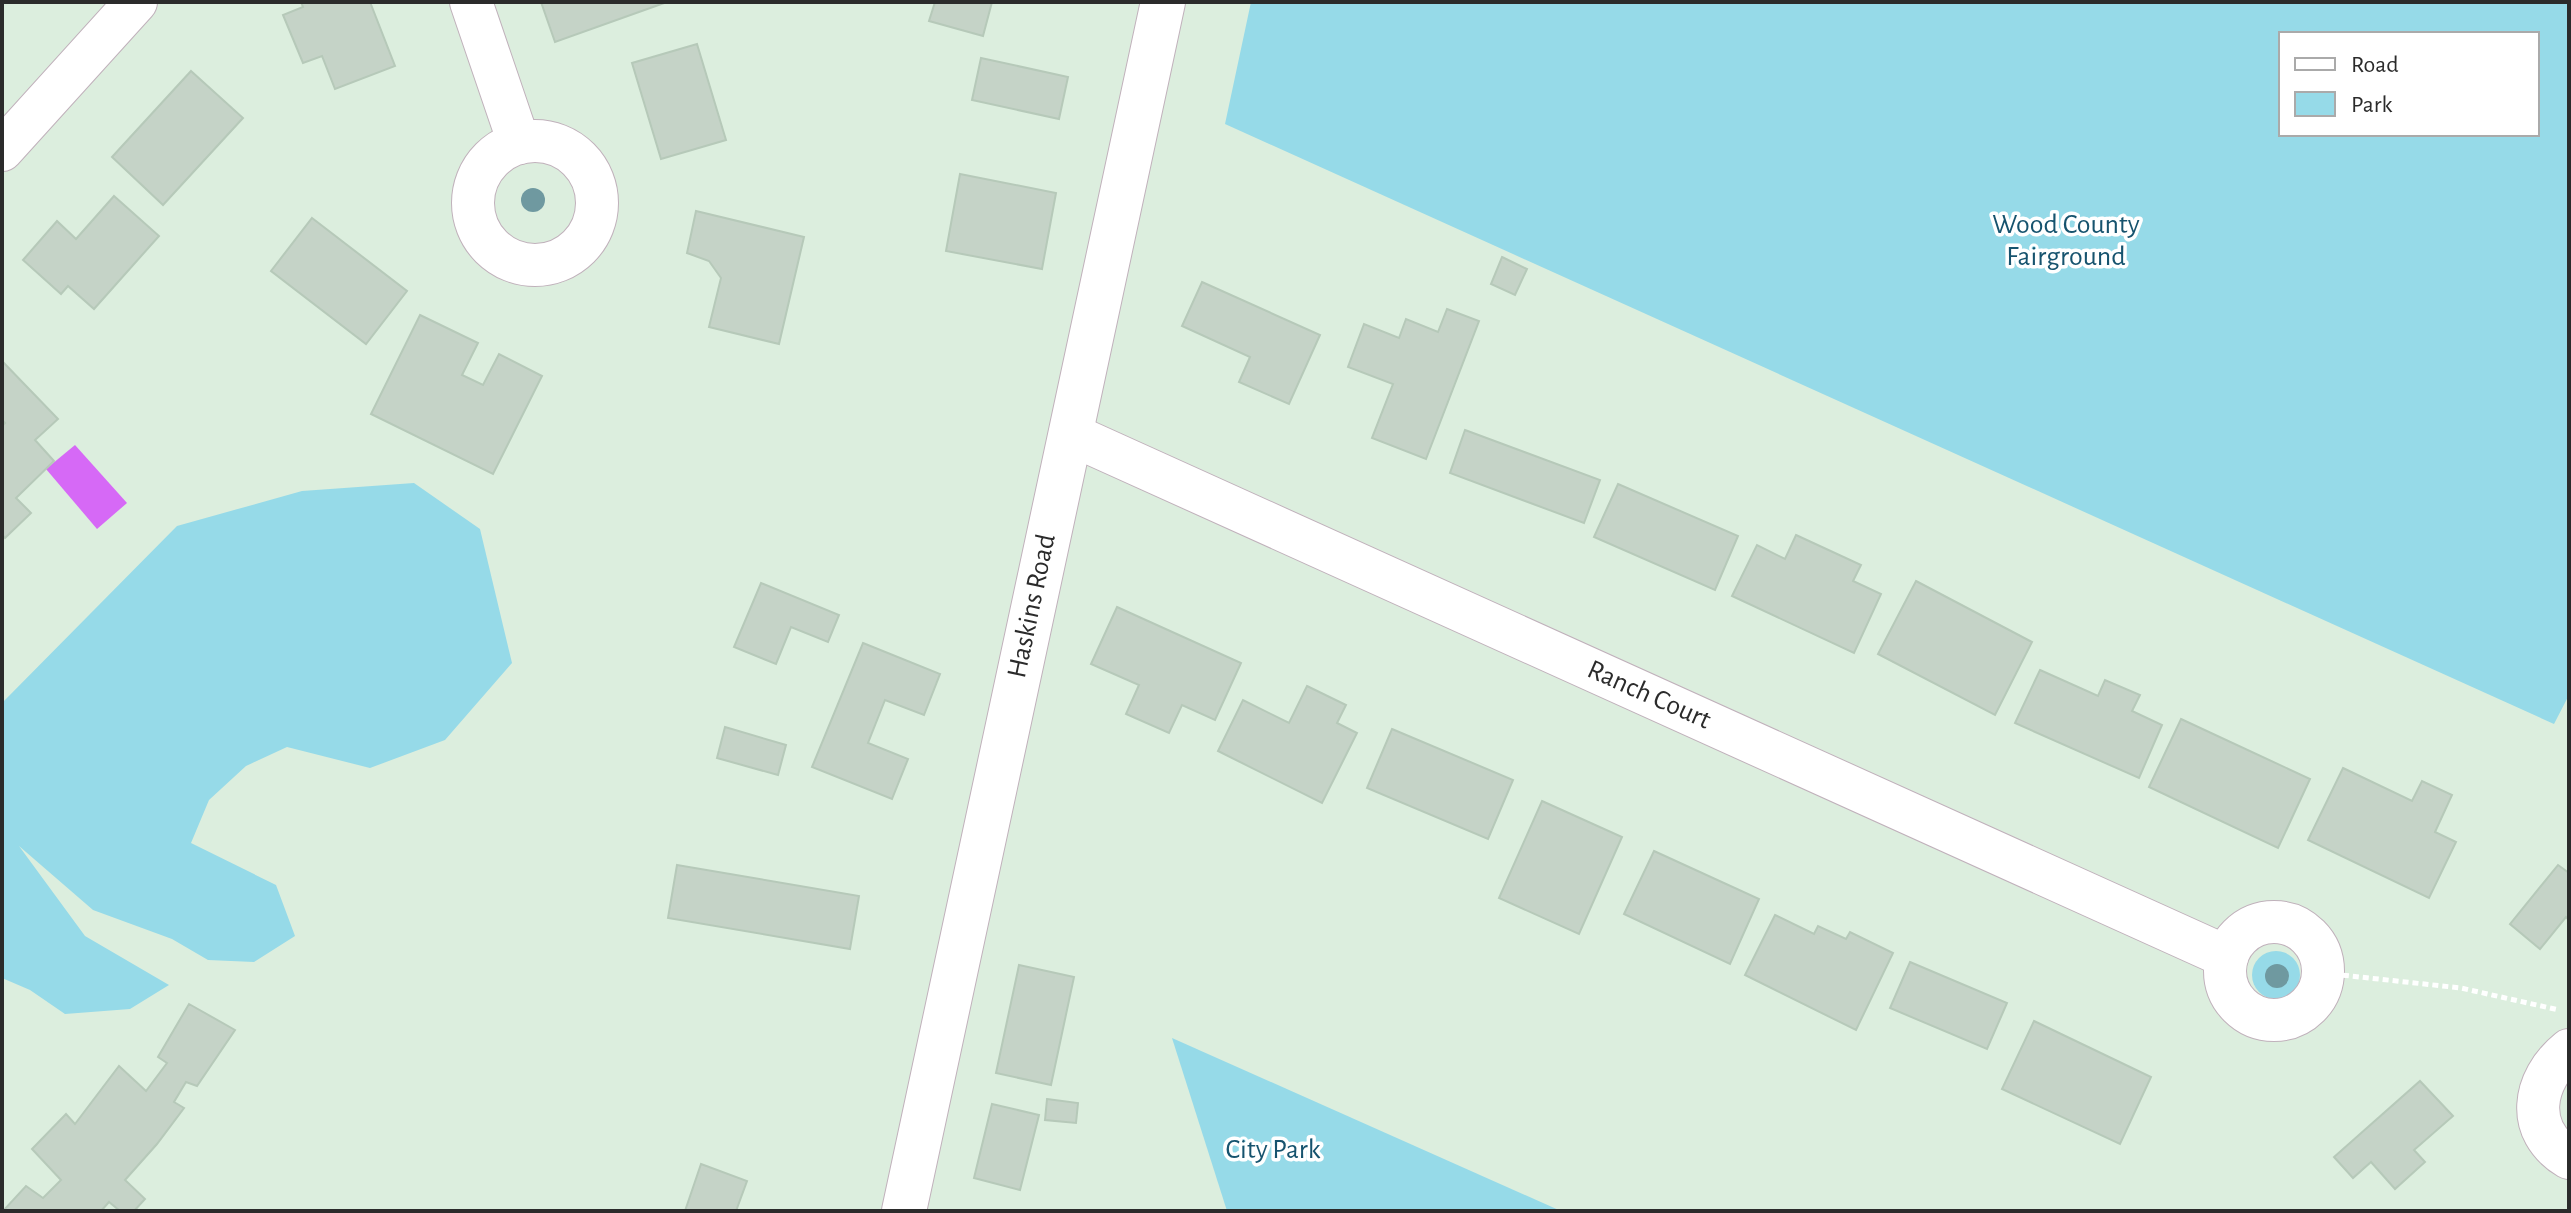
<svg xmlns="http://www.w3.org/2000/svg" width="2571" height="1213" viewBox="0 0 2571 1213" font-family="'Alegreya Sans',sans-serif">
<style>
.green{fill:#96dae8;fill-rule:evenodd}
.water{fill:#d669f6}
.building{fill:#c5d3c7;stroke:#b6c9b9;stroke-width:2}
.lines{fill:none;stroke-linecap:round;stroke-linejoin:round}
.minor-casing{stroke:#c0b1bb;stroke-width:44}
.secondary-casing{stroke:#c0b1bb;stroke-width:46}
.path{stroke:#fff;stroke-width:5;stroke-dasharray:6 4;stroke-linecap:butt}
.minor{stroke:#fff;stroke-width:42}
.secondary{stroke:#fff;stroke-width:44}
.tree{fill:#6f99a0}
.labels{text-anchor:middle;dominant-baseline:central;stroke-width:7;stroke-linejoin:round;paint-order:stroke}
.park-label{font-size:28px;fill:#16536e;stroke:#fff}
.street-label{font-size:28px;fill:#2b2b2b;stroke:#fff}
</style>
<rect width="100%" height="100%" fill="#dceede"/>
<g class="green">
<path d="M1251,2H2569V695L2554,724L1225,124ZM2281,34H2537V134H2281Z"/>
<polygon points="414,483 480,529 512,663 445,740 370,768 287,747 246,766 209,800 191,843 276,885 295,936 254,962 208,960 172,939 93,910 19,846 85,936 169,985 130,1009 65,1014 30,990 2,978 2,703 177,526 302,491"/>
<circle cx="2276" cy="975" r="24"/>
<polygon points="1172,1038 1561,1211 1227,1211"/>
</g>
<polygon class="water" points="75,445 127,503 97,529 46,469"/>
<g class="building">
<polygon points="301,2 370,2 395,66 335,89 322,56 303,63 283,15 303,7"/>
<polygon points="541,2 667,2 555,42"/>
<polygon points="935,2 992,2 983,36 929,21"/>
<polygon points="697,44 726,140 661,159 632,63"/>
<polygon points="981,58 1068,77 1059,119 972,100"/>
<polygon points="191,71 243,118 163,205 112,157"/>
<polygon points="960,174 1056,193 1042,269 946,251"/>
<polygon points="114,196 159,236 94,309 68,286 61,294 23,260 57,221 76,239"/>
<polygon points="696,211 804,237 779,344 709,327 721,278 709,261 687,253"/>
<polygon points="312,218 407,291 366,344 271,271"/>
<polygon points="1502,257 1527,269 1515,295 1491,284"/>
<polygon points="1202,282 1320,335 1289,404 1239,382 1250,357 1182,326"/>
<polygon points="1447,309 1479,321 1426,459 1372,438 1393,384 1348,367 1364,324 1399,338 1406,319 1438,332"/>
<polygon points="420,315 478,343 462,375 483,385 499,354 542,376 493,474 371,414"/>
<polygon points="2,361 58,419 35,440 54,461 16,498 31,513 5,538 2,534 2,426 5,423 2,420"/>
<polygon points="1465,430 1600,480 1584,523 1450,473"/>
<polygon points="1618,484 1738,536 1715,590 1594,537"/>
<polygon points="1796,535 1861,565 1853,581 1881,594 1854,653 1732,596 1757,545 1785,559"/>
<polygon points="1916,581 2032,642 1995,715 1878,654"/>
<polygon points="761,583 839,615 828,642 791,627 776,664 734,647"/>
<polygon points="1117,607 1241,663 1215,720 1182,705 1169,733 1126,714 1139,685 1091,664"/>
<polygon points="863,643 940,674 924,715 885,700 868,743 908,759 892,799 812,767"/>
<polygon points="2040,670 2098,696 2105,680 2140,695 2132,711 2162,725 2139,778 2015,723"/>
<polygon points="1307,686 1346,705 1337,723 1357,733 1322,803 1218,751 1243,700 1289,723"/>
<polygon points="2181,719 2310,779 2278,848 2149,787"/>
<polygon points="725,727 786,745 778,775 717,758"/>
<polygon points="1392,729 1513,780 1488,839 1367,788"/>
<polygon points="2343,768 2412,801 2422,781 2452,795 2435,832 2456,842 2429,898 2308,840"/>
<polygon points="1542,801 1622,837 1579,934 1499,898"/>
<polygon points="1654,851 1759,899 1730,964 1624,914"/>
<polygon points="677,865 859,896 850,949 668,918"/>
<polygon points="2558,865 2569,873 2569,920 2566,917 2540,949 2510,924"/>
<polygon points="1775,915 1814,934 1818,926 1846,939 1850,932 1893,953 1856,1030 1745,975"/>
<polygon points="1910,962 2007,1003 1987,1049 1890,1008"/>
<polygon points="1019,965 1074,977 1051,1085 996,1073"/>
<polygon points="189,1004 235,1030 197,1086 186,1082 174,1102 184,1108 157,1144 125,1180 145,1199 134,1211 120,1211 109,1202 101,1211 3,1211 26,1186 43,1198 61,1180 32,1149 66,1114 75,1124 119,1066 146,1091 167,1063 158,1057"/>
<polygon points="2034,1021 2151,1077 2120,1144 2002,1089"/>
<polygon points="2420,1081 2453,1116 2414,1150 2425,1162 2395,1189 2371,1162 2353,1178 2334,1157"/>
<polygon points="1047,1099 1078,1103 1076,1123 1045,1120"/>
<polygon points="992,1104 1039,1115 1020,1190 974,1178"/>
<polygon points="701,1164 747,1181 736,1211 685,1211"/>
</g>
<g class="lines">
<g class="minor-casing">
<g id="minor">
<polyline points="471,2 519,143"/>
<circle cx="535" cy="203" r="62"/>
<polyline points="2,150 136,2"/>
<polyline points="1070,434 2227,957"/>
<circle cx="2274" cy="971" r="49"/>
<path d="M2569,1050C2532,1080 2524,1131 2569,1158"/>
</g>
</g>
<g class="secondary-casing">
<polyline id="secondary" points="904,1211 1163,2"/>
</g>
<polyline class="path" points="2323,973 2461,988 2559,1010"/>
<use href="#minor" class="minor"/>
<use href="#secondary" class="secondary"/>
</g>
<g class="tree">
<circle cx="533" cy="200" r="12"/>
<circle cx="2277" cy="976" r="12"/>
</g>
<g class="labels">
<g class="park-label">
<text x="2066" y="225">Wood County<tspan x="2066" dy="32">Fairground</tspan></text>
<text x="1273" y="1150">City Park</text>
</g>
<g class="street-label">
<text transform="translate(1032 606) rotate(-78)">Haskins Road</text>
<text transform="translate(1649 695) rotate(24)">Ranch Court</text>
</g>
</g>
<rect width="2571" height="1213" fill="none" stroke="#2b2b2b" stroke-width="8"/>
<rect x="2279" y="32" width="260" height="104" fill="#ffffff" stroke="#aaaaaa" stroke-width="2"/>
<rect x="2295" y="58" width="40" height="12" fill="#ffffff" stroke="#aaaaaa" stroke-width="2"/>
<text x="2351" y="72" font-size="24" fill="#2b2b2b">Road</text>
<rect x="2295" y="92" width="40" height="24" fill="#96dae8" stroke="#aaaaaa" stroke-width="2"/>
<text x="2351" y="112" font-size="24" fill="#2b2b2b">Park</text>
</svg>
